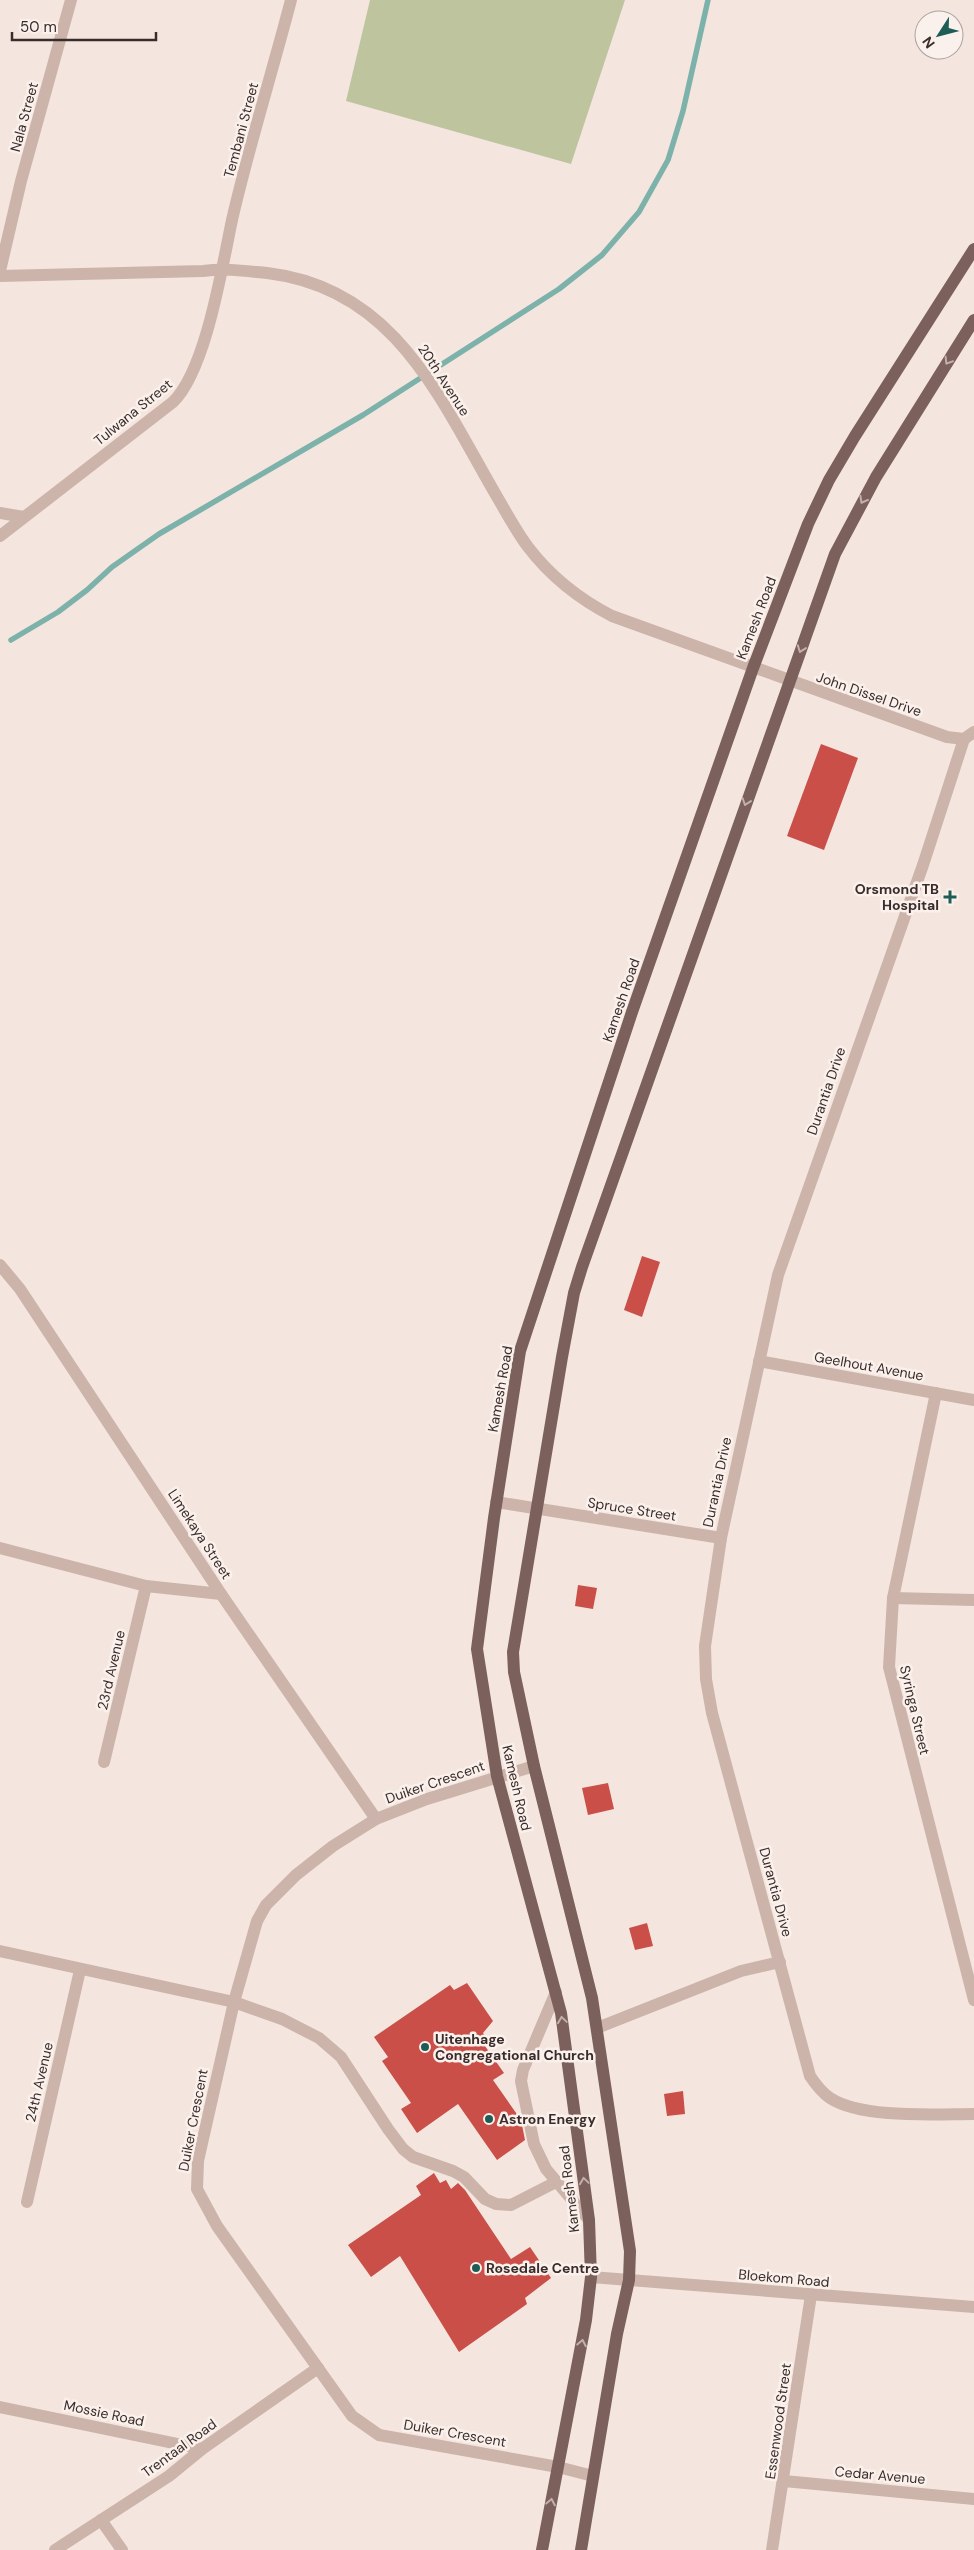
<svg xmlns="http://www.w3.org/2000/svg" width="974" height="2550" viewBox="0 0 974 2550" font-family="'DM Sans',sans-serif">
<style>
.green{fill:#bec49e}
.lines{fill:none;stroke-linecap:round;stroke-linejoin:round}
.stream{stroke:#7db2aa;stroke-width:5.5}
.building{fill:#c94f48}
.minor{stroke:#cdb4aa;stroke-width:12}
.major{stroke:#7c605b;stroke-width:12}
.oneway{stroke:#c2b0ab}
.poi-dot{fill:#1e5d55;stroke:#fbf1ec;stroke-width:2}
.labels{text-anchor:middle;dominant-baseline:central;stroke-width:5;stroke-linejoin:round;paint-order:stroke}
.street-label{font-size:14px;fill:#3a2c2a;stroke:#fbf1ec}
.poi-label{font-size:14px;font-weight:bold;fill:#3a2c2a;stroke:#fbf1ec;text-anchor:start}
</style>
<rect width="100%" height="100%" fill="#f4e6df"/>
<polygon class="green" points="370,0 625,0 571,164 346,101"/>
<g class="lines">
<polyline class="stream" points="11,640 58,612 87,590 112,567 159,534 363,415 559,289 602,255 639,212 668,160 683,111 708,0"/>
</g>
<g class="building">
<polygon points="821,744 858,758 824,850 787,836"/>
<polygon points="642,1256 660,1262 642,1317 624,1310"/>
<polygon points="578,1585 597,1588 593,1609 575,1606"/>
<polygon points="608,1783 614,1809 588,1815 582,1788"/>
<polygon points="647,1923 653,1946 635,1950 629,1928"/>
<polygon points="467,1983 493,2021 483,2033 485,2036 480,2039 504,2073 493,2080 521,2120 525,2140 497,2160 458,2104 417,2133 401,2109 411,2103 382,2061 388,2057 374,2037 450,1985 454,1990"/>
<polygon points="683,2091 685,2114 667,2116 664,2094"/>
<polygon points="434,2173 440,2183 446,2180 451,2189 458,2183 465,2190 511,2259 530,2247 551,2278 525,2298 527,2304 459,2352 400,2256 371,2277 348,2245 421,2195 416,2186"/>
</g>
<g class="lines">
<g class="minor">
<polyline points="0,271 21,181 71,0"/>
<path d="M0,276L203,271C225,268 245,271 267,273C395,288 439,397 496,495C506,512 516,531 528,547C551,577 579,599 612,616L947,737L964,739L974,732"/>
<polyline points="0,513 24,517"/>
<path d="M0,536L173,402C206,370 222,267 232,220C249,146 272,73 291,0"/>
<path d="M964,739L923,865L778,1275L721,1538L705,1646L706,1679L712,1713L810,2076C816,2085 821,2092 830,2098C862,2119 936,2114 974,2114"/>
<polyline points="0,1265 20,1289 221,1594 376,1819"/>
<polyline points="759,1361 974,1400"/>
<polyline points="936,1393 893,1598 889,1667 974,2000"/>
<polyline points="496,1502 721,1538"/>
<polyline points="0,1548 146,1586 221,1594"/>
<polyline points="893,1598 974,1600"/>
<polyline points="104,1762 146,1586"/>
<polyline points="534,1766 427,1799 376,1819 333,1846 296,1875 266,1905 257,1921 234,2002 198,2161 197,2189 217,2226 352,2416 379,2435 558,2467 593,2476"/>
<polyline points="0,1951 234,2002 282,2019 319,2038 341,2057 388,2129 403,2149 413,2157 453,2171 464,2177 485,2199 496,2204 511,2205 556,2182"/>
<polyline points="556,1992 523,2070 521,2081 534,2144 546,2169 589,2220"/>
<polyline points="597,2028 741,1971 780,1962"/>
<polyline points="27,2202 80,1970"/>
<polyline points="591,2277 974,2307"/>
<polyline points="0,2407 202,2449"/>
<polyline points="784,2481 974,2499"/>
<polyline points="101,2520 122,2550"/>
<polyline points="55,2550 169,2476 202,2449 318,2368"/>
<polyline points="772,2550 811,2295"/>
</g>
<g class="major">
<polyline points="542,2550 586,2320 591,2277 589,2220 561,2013 497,1776 477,1649 494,1518 520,1351 632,1012 753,668 808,524 829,480 855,436 974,249"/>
<polyline points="581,2550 617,2334 629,2280 630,2251 592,1998 534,1766 514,1672 513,1652 562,1357 574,1293 582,1267 835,554 876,477 974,320"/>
</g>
</g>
<defs><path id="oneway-chevron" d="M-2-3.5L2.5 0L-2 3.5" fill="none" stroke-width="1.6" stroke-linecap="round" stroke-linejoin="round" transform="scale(1.25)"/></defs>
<g class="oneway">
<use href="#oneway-chevron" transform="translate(948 361) rotate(122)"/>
<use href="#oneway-chevron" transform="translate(863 500) rotate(119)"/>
<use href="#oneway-chevron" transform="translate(801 649) rotate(110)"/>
<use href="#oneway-chevron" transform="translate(746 802) rotate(109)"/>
<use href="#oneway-chevron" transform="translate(562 2020) rotate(-98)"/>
<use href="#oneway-chevron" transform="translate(584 2181) rotate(-98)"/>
<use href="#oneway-chevron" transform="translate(582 2343) rotate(-79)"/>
<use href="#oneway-chevron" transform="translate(551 2502) rotate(-79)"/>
</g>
<g class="poi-dot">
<path d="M947.5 889.5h5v5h5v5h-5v5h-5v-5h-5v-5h5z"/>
<circle cx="425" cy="2047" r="5"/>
<circle cx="489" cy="2119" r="5"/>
<circle cx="476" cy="2268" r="5"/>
</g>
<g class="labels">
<g class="street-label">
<text transform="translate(24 117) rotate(-75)">Nala Street</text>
<text transform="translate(241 130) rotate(-75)">Tembani Street</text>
<text transform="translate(444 380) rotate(57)">20th Avenue</text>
<text transform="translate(133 412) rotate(-39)">Tulwana Street</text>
<text transform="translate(756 618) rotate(-69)">Kamesh Road</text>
<text transform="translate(869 694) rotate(19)">John Dissel Drive</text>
<text transform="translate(621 1000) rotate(-71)">Kamesh Road</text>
<text transform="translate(826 1091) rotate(-71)">Durantia Drive</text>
<text transform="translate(869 1366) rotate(10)">Geelhout Avenue</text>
<text transform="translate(500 1389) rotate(-80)">Kamesh Road</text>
<text transform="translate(717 1482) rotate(-78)">Durantia Drive</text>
<text transform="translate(632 1509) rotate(9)">Spruce Street</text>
<text transform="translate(200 1534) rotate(57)">Limekaya Street</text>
<text transform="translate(111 1670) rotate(-77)">23rd Avenue</text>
<text transform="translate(915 1710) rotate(77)">Syringa Street</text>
<text transform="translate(435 1782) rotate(-19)">Duiker Crescent</text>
<text transform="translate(517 1788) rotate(77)">Kamesh Road</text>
<text transform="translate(776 1892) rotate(75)">Durantia Drive</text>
<text transform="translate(39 2082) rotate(-77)">24th Avenue</text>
<text transform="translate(193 2120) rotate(-79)">Duiker Crescent</text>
<text transform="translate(569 2189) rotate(-97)">Kamesh Road</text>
<text transform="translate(784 2278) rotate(5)">Bloekom Road</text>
<text transform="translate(104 2413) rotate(12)">Mossie Road</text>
<text transform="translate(778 2421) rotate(-82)">Essenwood Street</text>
<text transform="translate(455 2433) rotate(10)">Duiker Crescent</text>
<text transform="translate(179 2448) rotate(-36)">Trentaal Road</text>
<text transform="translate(880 2475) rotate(5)">Cedar Avenue</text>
</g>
<g class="poi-label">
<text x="939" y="889" text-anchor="end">Orsmond TB<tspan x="939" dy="16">Hospital</tspan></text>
<text x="435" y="2039">Uitenhage<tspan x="435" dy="16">Congregational Church</tspan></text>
<text x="499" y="2119">Astron Energy</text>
<text x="486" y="2268">Rosedale Centre</text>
</g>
</g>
<g transform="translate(939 35) rotate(234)"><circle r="24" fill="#fbf1ec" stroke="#aea29e"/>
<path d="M0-4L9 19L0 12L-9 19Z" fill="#1e5d55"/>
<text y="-8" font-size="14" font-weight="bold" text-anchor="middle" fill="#3a2c2a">N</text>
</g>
<path d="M12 32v8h144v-8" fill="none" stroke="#3a2c2a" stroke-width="2.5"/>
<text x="20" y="32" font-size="15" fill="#3a2c2a" stroke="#fbf1ec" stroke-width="4" paint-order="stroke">50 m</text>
</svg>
